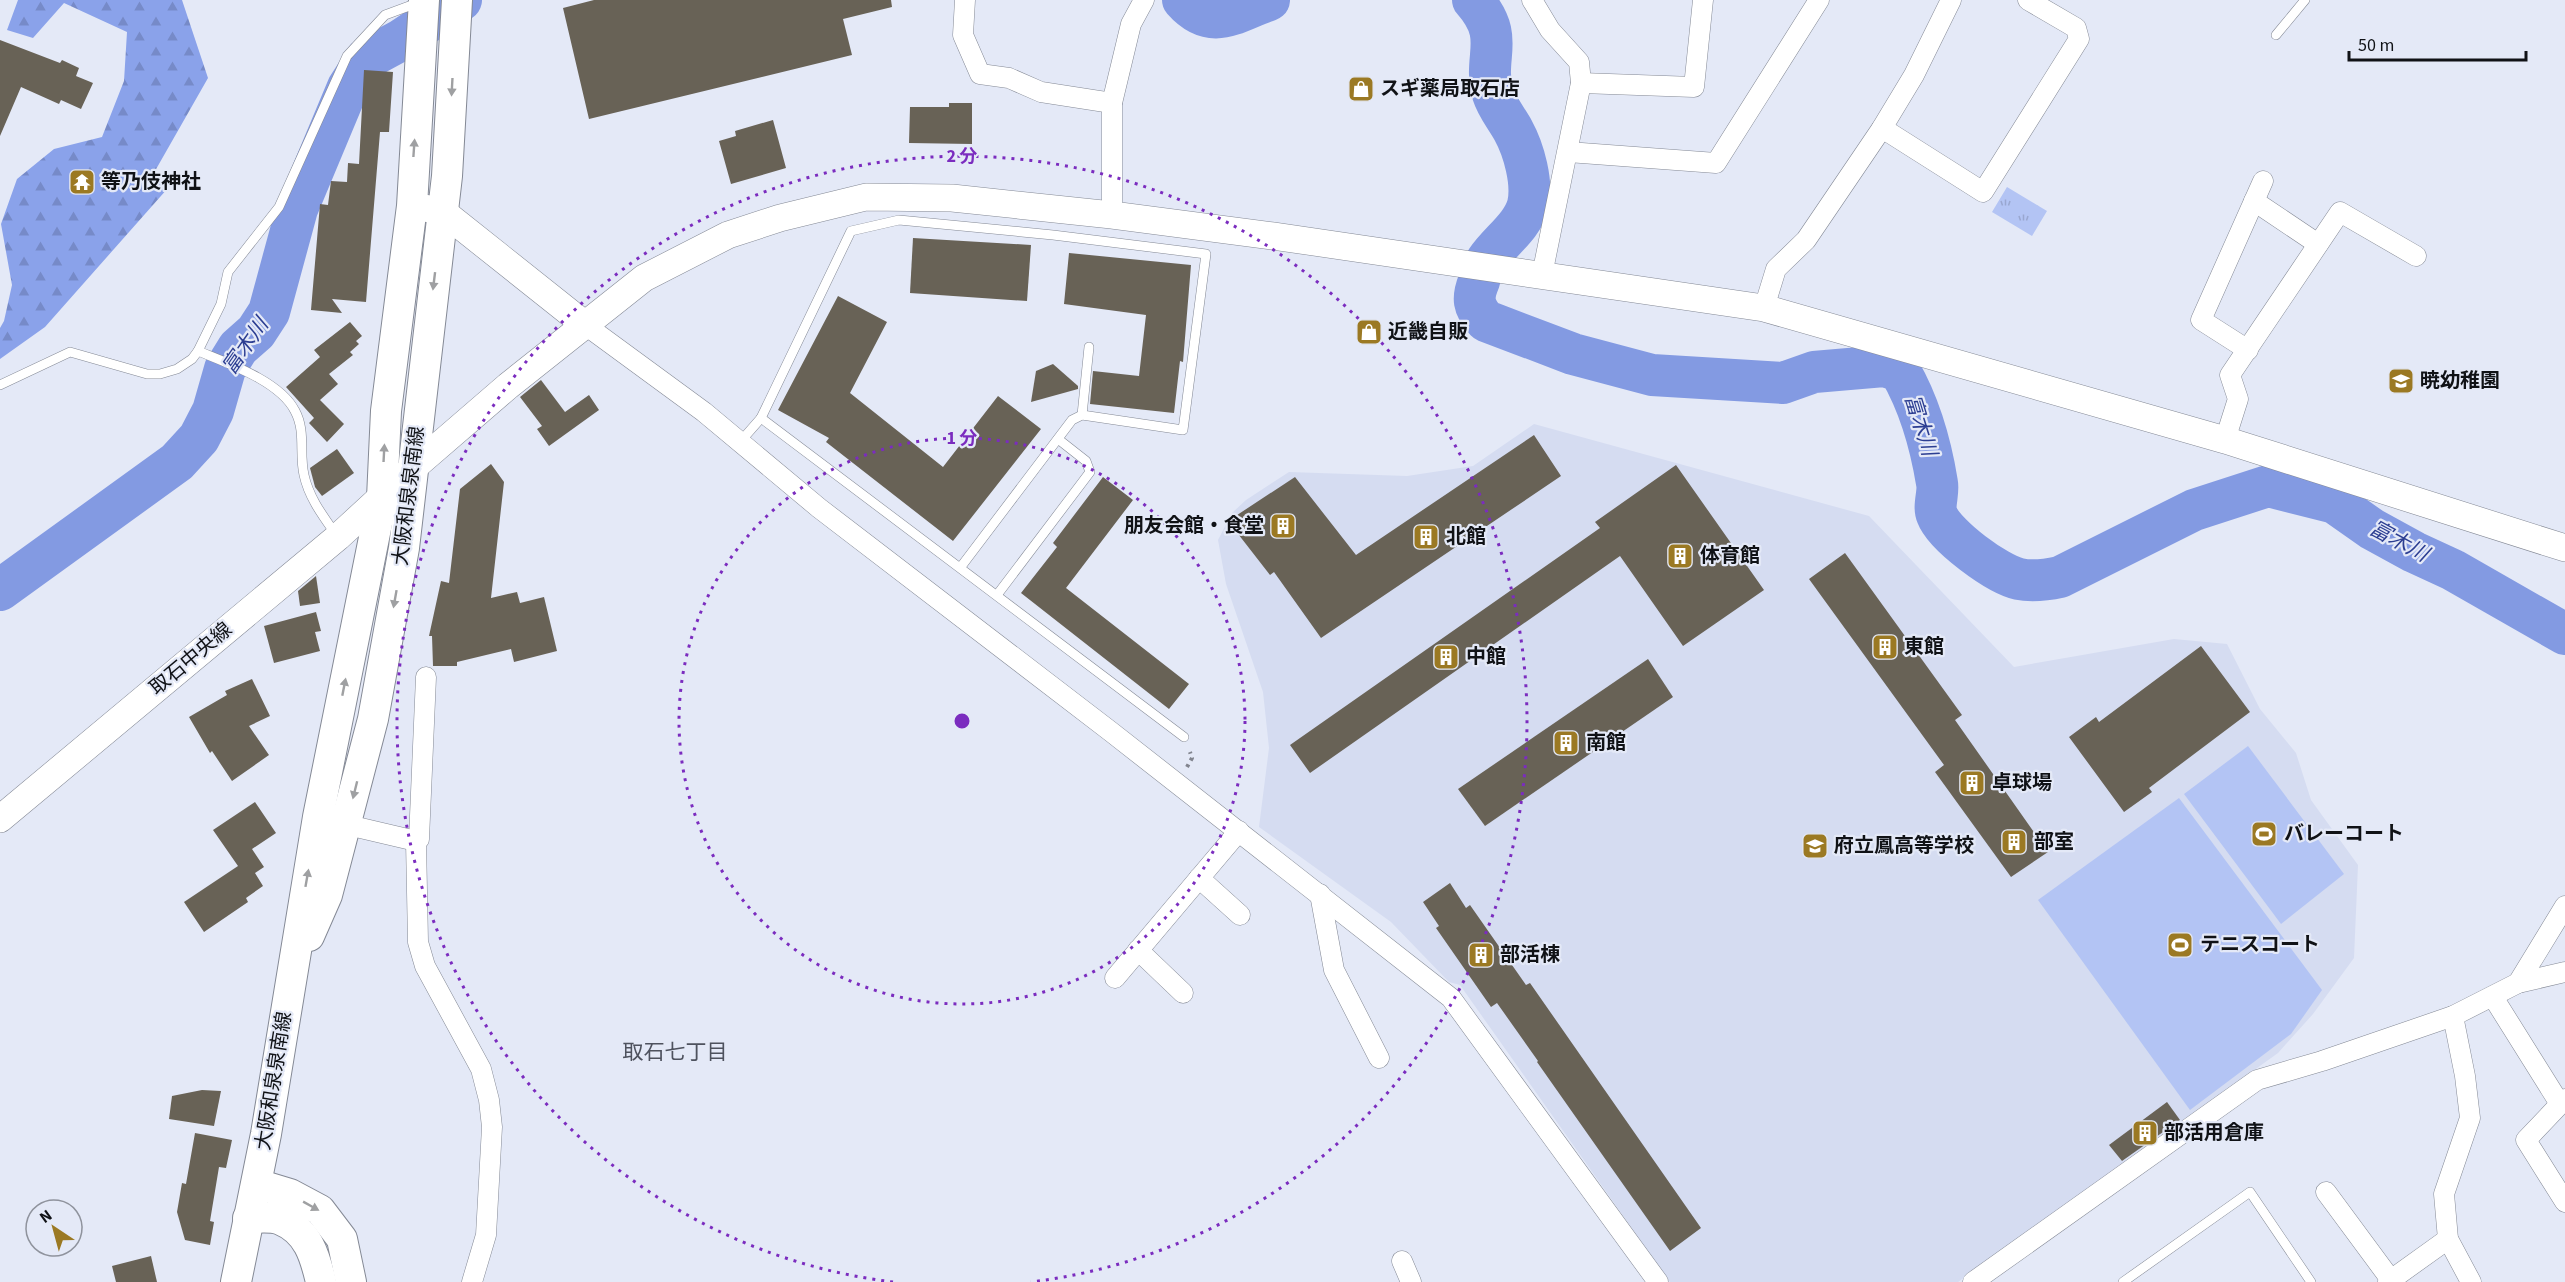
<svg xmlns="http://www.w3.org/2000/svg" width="2565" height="1282" viewBox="0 0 2565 1282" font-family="'Source Sans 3','Noto Sans JP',sans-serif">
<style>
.built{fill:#d5dcf1}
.green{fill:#b3c4f4}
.forest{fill:url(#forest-firs)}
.park{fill:url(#park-tufts)}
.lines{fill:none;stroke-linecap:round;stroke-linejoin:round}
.river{stroke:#839ae2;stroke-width:42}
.building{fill:#686256}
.lane-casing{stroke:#848995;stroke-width:10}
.street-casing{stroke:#848995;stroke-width:21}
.secondary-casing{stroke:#848995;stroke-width:28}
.primary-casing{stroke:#848995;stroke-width:32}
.path{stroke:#81848e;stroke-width:4;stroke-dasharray:3 4.5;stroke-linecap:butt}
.lane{stroke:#fff;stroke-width:9}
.street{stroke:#fff;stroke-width:20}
.secondary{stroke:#fff;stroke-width:27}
.primary{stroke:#fff;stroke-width:30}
.oneway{fill:#9fa0a2}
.ring{fill:none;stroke:#7b2cbf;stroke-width:3;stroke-dasharray:3 6}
.labels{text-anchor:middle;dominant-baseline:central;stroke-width:4.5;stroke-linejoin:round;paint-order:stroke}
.poi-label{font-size:20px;font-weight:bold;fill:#101216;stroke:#e4e9f7;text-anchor:start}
.street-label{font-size:20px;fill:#101216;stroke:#e4e9f7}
.water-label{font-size:21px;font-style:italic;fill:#2c3e92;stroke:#e4e9f7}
.neighbourhood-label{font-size:21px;fill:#4e525e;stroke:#e4e9f7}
.centre{fill:#7b2cbf;stroke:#e4e9f7;stroke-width:3}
.ring-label{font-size:18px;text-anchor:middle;font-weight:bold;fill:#7b2cbf;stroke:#e4e9f7;stroke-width:4.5;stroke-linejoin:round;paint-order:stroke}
</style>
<defs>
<pattern id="forest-firs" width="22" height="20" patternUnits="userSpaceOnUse" patternTransform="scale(1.5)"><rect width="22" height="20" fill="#8aa2ea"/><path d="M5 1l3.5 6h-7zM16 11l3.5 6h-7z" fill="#768ac8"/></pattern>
<pattern id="park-tufts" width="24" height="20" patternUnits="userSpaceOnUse" patternTransform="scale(1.5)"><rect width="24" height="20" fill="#b3c4f4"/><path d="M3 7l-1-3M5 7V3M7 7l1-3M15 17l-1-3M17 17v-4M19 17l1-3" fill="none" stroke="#99a7d0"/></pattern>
</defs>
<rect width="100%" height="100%" fill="#e4e9f7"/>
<polygon class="built" points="1534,424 1869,516 2014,667 2174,639 2227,644 2260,709 2296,753 2311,800 2358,865 2354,958 2313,1014 2278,1053 1958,1282 1670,1282 1460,985 1449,982 1391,922 1259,827 1269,748 1263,692 1226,584 1218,540 1232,513 1246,500 1289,472 1407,476 1473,466"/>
<g class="green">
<polygon points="2248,746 2344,874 2281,924 2184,794"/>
<polygon points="2179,798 2322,990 2291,1034 2190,1110 2038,900"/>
</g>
<polygon class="forest" points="18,0 182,0 208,78 151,178 168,188 45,327 0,359 0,328 4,321 12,285 1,224 17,179 54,149 102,137 124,81 127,32 64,3 33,38 7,30"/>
<polygon class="park" points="2007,187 2047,211 2032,236 1992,212"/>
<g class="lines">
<g class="river">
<path d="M1183,0C1212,33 1236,11 1269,0"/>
<path d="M1473,0C1507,39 1482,55 1493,94C1497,107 1507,119 1513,130C1524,150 1533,183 1528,205C1522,227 1499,242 1487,260C1483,266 1481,274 1479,281C1472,298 1473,307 1486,321L1573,354L1652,375L1783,383L1814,372L1884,366L1900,371C1919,404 1931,446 1937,483C1939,493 1933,506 1937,515C1945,536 1997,574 2019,579C2033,582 2046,580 2060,577L2194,510L2268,486L2335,503L2372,529L2414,552L2453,570L2565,634"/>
<polyline points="0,590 177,462 199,438 213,411 225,369 238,348 256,332 269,312 297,209 348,87 366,59 401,40 461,0"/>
</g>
</g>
<g class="building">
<polygon points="594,0 891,0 892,7 843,19 852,55 589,119 563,8"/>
<polygon points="0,40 60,63 62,60 79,68 76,76 93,83 81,109 61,100 59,104 21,87 0,136"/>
<polygon points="364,70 393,72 389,132 380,132 366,302 332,299 342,313 311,310 320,204 328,205 331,181 347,182 348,163 359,164"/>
<polygon points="949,103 972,103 972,144 909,143 910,107 949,107"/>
<polygon points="773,120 786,168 731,184 719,141 736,136 735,131"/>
<polygon points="913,238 1031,245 1027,301 910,293"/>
<polygon points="1069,253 1191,265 1183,362 1180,361 1174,413 1090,404 1093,371 1139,376 1146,315 1064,304"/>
<polygon points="838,296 887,322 850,393 943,467 998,396 1041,429 953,541 826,442 829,438 778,410"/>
<polygon points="350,322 362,336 356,341 359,344 350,352 353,355 329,374 338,384 320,400 344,424 327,442 309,423 314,418 286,387 320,357 314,350"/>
<polygon points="1053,364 1078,386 1078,389 1031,402 1036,371"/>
<polygon points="541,380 565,412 589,395 599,410 549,446 537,429 542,426 520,397"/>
<polygon points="1534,435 1561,476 1321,638 1274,572 1270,575 1228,521 1295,477 1356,555"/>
<polygon points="337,449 354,473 322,496 315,487 310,468"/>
<polygon points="491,464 504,482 491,598 517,592 520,603 544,597 557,651 514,662 511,649 457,662 457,666 433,666 432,636 429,636 441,581 449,583 460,489"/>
<polygon points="1676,465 1764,590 1683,646 1620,556 1310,773 1290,745 1600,528 1595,522"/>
<polygon points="1103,477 1133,500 1066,588 1189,684 1169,709 1021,593 1057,547 1053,543"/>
<polygon points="1845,553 1962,715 1955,720 2048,852 2011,877 1935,772 1944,765 1809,579"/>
<polygon points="316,576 320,603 300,606 298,591"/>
<polygon points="316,612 321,631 315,632 320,651 274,663 264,626"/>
<polygon points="2201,646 2250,712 2149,788 2152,792 2124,812 2069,737 2096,717 2099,722"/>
<polygon points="1648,659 1673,697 1485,826 1458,789"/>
<polygon points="252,679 270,716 249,726 269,755 232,781 212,751 210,753 189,717 227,695 225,691"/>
<polygon points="255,802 276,833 252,849 264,867 255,873 263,886 246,898 248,902 204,932 184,902 238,866 213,830"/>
<polygon points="1450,883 1466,908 1470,905 1526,985 1530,983 1701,1228 1670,1251 1537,1062 1538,1061 1497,1003 1491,1007 1436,928 1439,926 1423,902"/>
<polygon points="202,1090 221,1091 214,1126 169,1119 172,1096"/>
<polygon points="2167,1102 2180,1120 2122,1161 2109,1145"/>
<polygon points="195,1133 232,1140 226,1168 219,1167 210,1221 214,1222 210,1245 185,1240 177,1212 182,1183 186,1184"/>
<polygon points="151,1256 157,1282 116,1282 112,1266"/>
</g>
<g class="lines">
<g class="lane-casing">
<g id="lane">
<polyline points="2276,35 2305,0"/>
<path d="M198,351C227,363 280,381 295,411C306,431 299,453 304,475C309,498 323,516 337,536"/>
<polyline points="0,385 70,352 147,374 160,374 177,369 192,359 198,351 221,304 228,272 279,207 347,56 385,15 420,2"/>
<polyline points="1082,415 1089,347"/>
<polyline points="740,442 761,418"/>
<polyline points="960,568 1072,420 1082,415 1183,430 1206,254 1053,235 899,220 851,231 761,418 1184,737"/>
<polyline points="997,595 1090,472 1086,461 1058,439"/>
<polyline points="2123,1282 2250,1192 2311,1282"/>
</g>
</g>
<g class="street-casing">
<g id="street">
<polyline points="965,0 963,35 980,74 1009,78 1041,92 1112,103"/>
<polyline points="1532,0 1550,30 1579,62 1581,83 1542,275"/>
<polyline points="1581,83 1694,87 1703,0"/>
<polyline points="1882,128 1983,192 2079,39 2076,28 2028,0"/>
<polyline points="1568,152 1716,163 1819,0"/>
<polyline points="2254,201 2318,244"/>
<polyline points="1112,215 1112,103 1131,24 1144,0"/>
<polyline points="1764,308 1776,269 1806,240 1882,128 1914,75 1951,0"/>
<polyline points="584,324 704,412 819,508 1110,731 1451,998 1658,1282"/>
<polyline points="2248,350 2201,320 2263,181"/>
<polyline points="2225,440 2238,399 2230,375 2340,212 2416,256"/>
<polyline points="426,677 419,839 416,841 418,942 425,966 481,1069 489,1100 492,1127 486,1235 472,1282"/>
<polyline points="335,822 416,841"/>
<polyline points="1199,878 1240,915"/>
<polyline points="1320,894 1334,970 1379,1058"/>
<polyline points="1138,950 1183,993"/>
<polyline points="1115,978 1239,831"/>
<polyline points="2518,983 2565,906"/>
<polyline points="2493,997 2560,1104"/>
<polyline points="2453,1016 2465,1076 2470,1118 2444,1194 2448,1239 2471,1282"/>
<polyline points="2565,1099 2526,1140 2565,1202"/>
<polyline points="2326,1192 2391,1280"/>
<polyline points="1402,1261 1411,1282"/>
<polyline points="1973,1282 2257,1080 2322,1061 2453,1016 2518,983 2565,972"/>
<polyline points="2388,1282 2448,1239"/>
</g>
</g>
<g class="secondary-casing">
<g id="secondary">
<polyline points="424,208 442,211 584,324"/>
<polyline points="0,819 338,537 413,468 508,386 644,278 728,235 780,218 866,197 952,198 1112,215 1273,236 1764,308 2225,440 2565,548"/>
</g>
</g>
<g class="primary-casing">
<g id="primary">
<polyline points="309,936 327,895 373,719 404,548 447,176 457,0"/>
<polyline points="257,1184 290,1194 320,1210 342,1239 351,1282"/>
<path d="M248,1218C258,1218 272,1216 281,1220C308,1231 315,1256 321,1282"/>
<polyline points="236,1282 266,1134 318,817 382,498 386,411 412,206 424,0"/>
</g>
</g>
<polyline class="path" points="1187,767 1192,758 1190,752"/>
<use href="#lane" class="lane"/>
<use href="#street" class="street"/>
<use href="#secondary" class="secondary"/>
<use href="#primary" class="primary"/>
</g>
<defs><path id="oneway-solid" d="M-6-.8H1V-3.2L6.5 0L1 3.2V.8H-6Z" transform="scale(1.5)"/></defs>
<g class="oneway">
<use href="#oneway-solid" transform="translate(452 87) rotate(93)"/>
<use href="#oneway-solid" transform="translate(414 148) rotate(-86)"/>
<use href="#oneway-solid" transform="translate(434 281) rotate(97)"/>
<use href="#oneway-solid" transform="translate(384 453) rotate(-87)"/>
<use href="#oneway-solid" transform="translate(395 599) rotate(100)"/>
<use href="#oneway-solid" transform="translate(344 687) rotate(-79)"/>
<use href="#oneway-solid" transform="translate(355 790) rotate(104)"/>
<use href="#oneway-solid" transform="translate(307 878) rotate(-80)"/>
<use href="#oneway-solid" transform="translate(311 1206) rotate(29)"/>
</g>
<g class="ring">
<circle cx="962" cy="721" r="283"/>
<path d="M893 1282A565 565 0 1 1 1031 1282"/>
</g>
<defs>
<g id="shop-square" transform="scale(1.35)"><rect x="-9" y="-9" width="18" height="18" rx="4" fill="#9b7923" stroke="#e4e9f7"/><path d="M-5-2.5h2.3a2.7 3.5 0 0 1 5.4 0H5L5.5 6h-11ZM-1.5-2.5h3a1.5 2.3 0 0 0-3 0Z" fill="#fff"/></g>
<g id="temple-square" transform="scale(1.35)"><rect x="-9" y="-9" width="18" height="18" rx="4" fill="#9b7923" stroke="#e4e9f7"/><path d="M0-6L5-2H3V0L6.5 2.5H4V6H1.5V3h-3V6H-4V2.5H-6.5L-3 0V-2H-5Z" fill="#fff"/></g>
<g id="school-square" transform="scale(1.35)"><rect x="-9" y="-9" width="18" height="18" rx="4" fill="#9b7923" stroke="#e4e9f7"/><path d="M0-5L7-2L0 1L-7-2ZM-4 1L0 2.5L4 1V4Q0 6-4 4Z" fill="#fff"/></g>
<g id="building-square" transform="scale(1.35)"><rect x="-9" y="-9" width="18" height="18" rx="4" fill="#9b7923" stroke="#e4e9f7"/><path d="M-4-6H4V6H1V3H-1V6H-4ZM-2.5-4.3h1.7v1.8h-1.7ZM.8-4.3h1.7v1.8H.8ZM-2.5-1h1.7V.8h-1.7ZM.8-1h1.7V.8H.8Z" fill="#fff"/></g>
<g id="stadium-square" transform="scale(1.35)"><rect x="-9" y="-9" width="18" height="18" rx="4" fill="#9b7923" stroke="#e4e9f7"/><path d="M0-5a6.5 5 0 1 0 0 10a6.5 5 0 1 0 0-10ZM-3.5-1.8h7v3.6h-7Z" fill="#fff"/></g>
</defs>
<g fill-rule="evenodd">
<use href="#shop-square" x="1361" y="89"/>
<use href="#temple-square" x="82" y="182"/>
<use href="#shop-square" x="1369" y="332"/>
<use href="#school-square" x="2401" y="381"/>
<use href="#building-square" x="1283" y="526"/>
<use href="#building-square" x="1426" y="537"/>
<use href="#building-square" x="1680" y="556"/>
<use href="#building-square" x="1885" y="647"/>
<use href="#building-square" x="1446" y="657"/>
<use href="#building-square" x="1566" y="743"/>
<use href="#building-square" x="1972" y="783"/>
<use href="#stadium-square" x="2264" y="834"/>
<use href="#building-square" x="2014" y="842"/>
<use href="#school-square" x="1815" y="846"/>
<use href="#stadium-square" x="2180" y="945"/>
<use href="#building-square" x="1481" y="955"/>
<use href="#building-square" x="2145" y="1133"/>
</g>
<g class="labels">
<g class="poi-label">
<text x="1380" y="89">スギ薬局取石店</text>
<text x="101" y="182">等乃伎神社</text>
<text x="1388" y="332">近畿自販</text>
<text x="2420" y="381">暁幼稚園</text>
<text x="1264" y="526" text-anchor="end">朋友会館・食堂</text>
<text x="1446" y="537">北館</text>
<text x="1700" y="556">体育館</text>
<text x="1904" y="647">東館</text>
<text x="1466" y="657">中館</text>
<text x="1586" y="743">南館</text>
<text x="1992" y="783">卓球場</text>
<text x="2284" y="834">バレーコート</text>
<text x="2034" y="842">部室</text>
<text x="1834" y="846">府立鳳高等学校</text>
<text x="2200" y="945">テニスコート</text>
<text x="1500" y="955">部活棟</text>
<text x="2164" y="1133">部活用倉庫</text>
</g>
<g class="street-label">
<text transform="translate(409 496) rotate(-83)">大阪和泉泉南線</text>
<text transform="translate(191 659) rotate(-40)">取石中央線</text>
<text transform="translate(274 1081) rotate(-81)">大阪和泉泉南線</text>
</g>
<g class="water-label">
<text transform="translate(245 346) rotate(-55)">富木川</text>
<text transform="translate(1921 425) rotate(73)">富木川</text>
<text transform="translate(2399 541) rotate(28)">富木川</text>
</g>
<g class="neighbourhood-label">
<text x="675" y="1052">取石七丁目</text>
</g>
</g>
<circle cx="962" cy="721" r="9" class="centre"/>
<g class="ring-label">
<text x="962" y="162">2 分</text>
<text x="962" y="444">1 分</text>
</g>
<g transform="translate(54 1228) rotate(324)"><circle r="28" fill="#e4e9f7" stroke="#8f939d" stroke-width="1.5"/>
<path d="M0-4.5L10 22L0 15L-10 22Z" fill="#9b7923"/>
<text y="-9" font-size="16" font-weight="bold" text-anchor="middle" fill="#101216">N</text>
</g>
<path d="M2349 51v9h177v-9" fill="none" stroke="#101216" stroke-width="3"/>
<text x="2358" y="51" font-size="18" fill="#101216" stroke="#e4e9f7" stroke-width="4.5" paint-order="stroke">50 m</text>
</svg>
